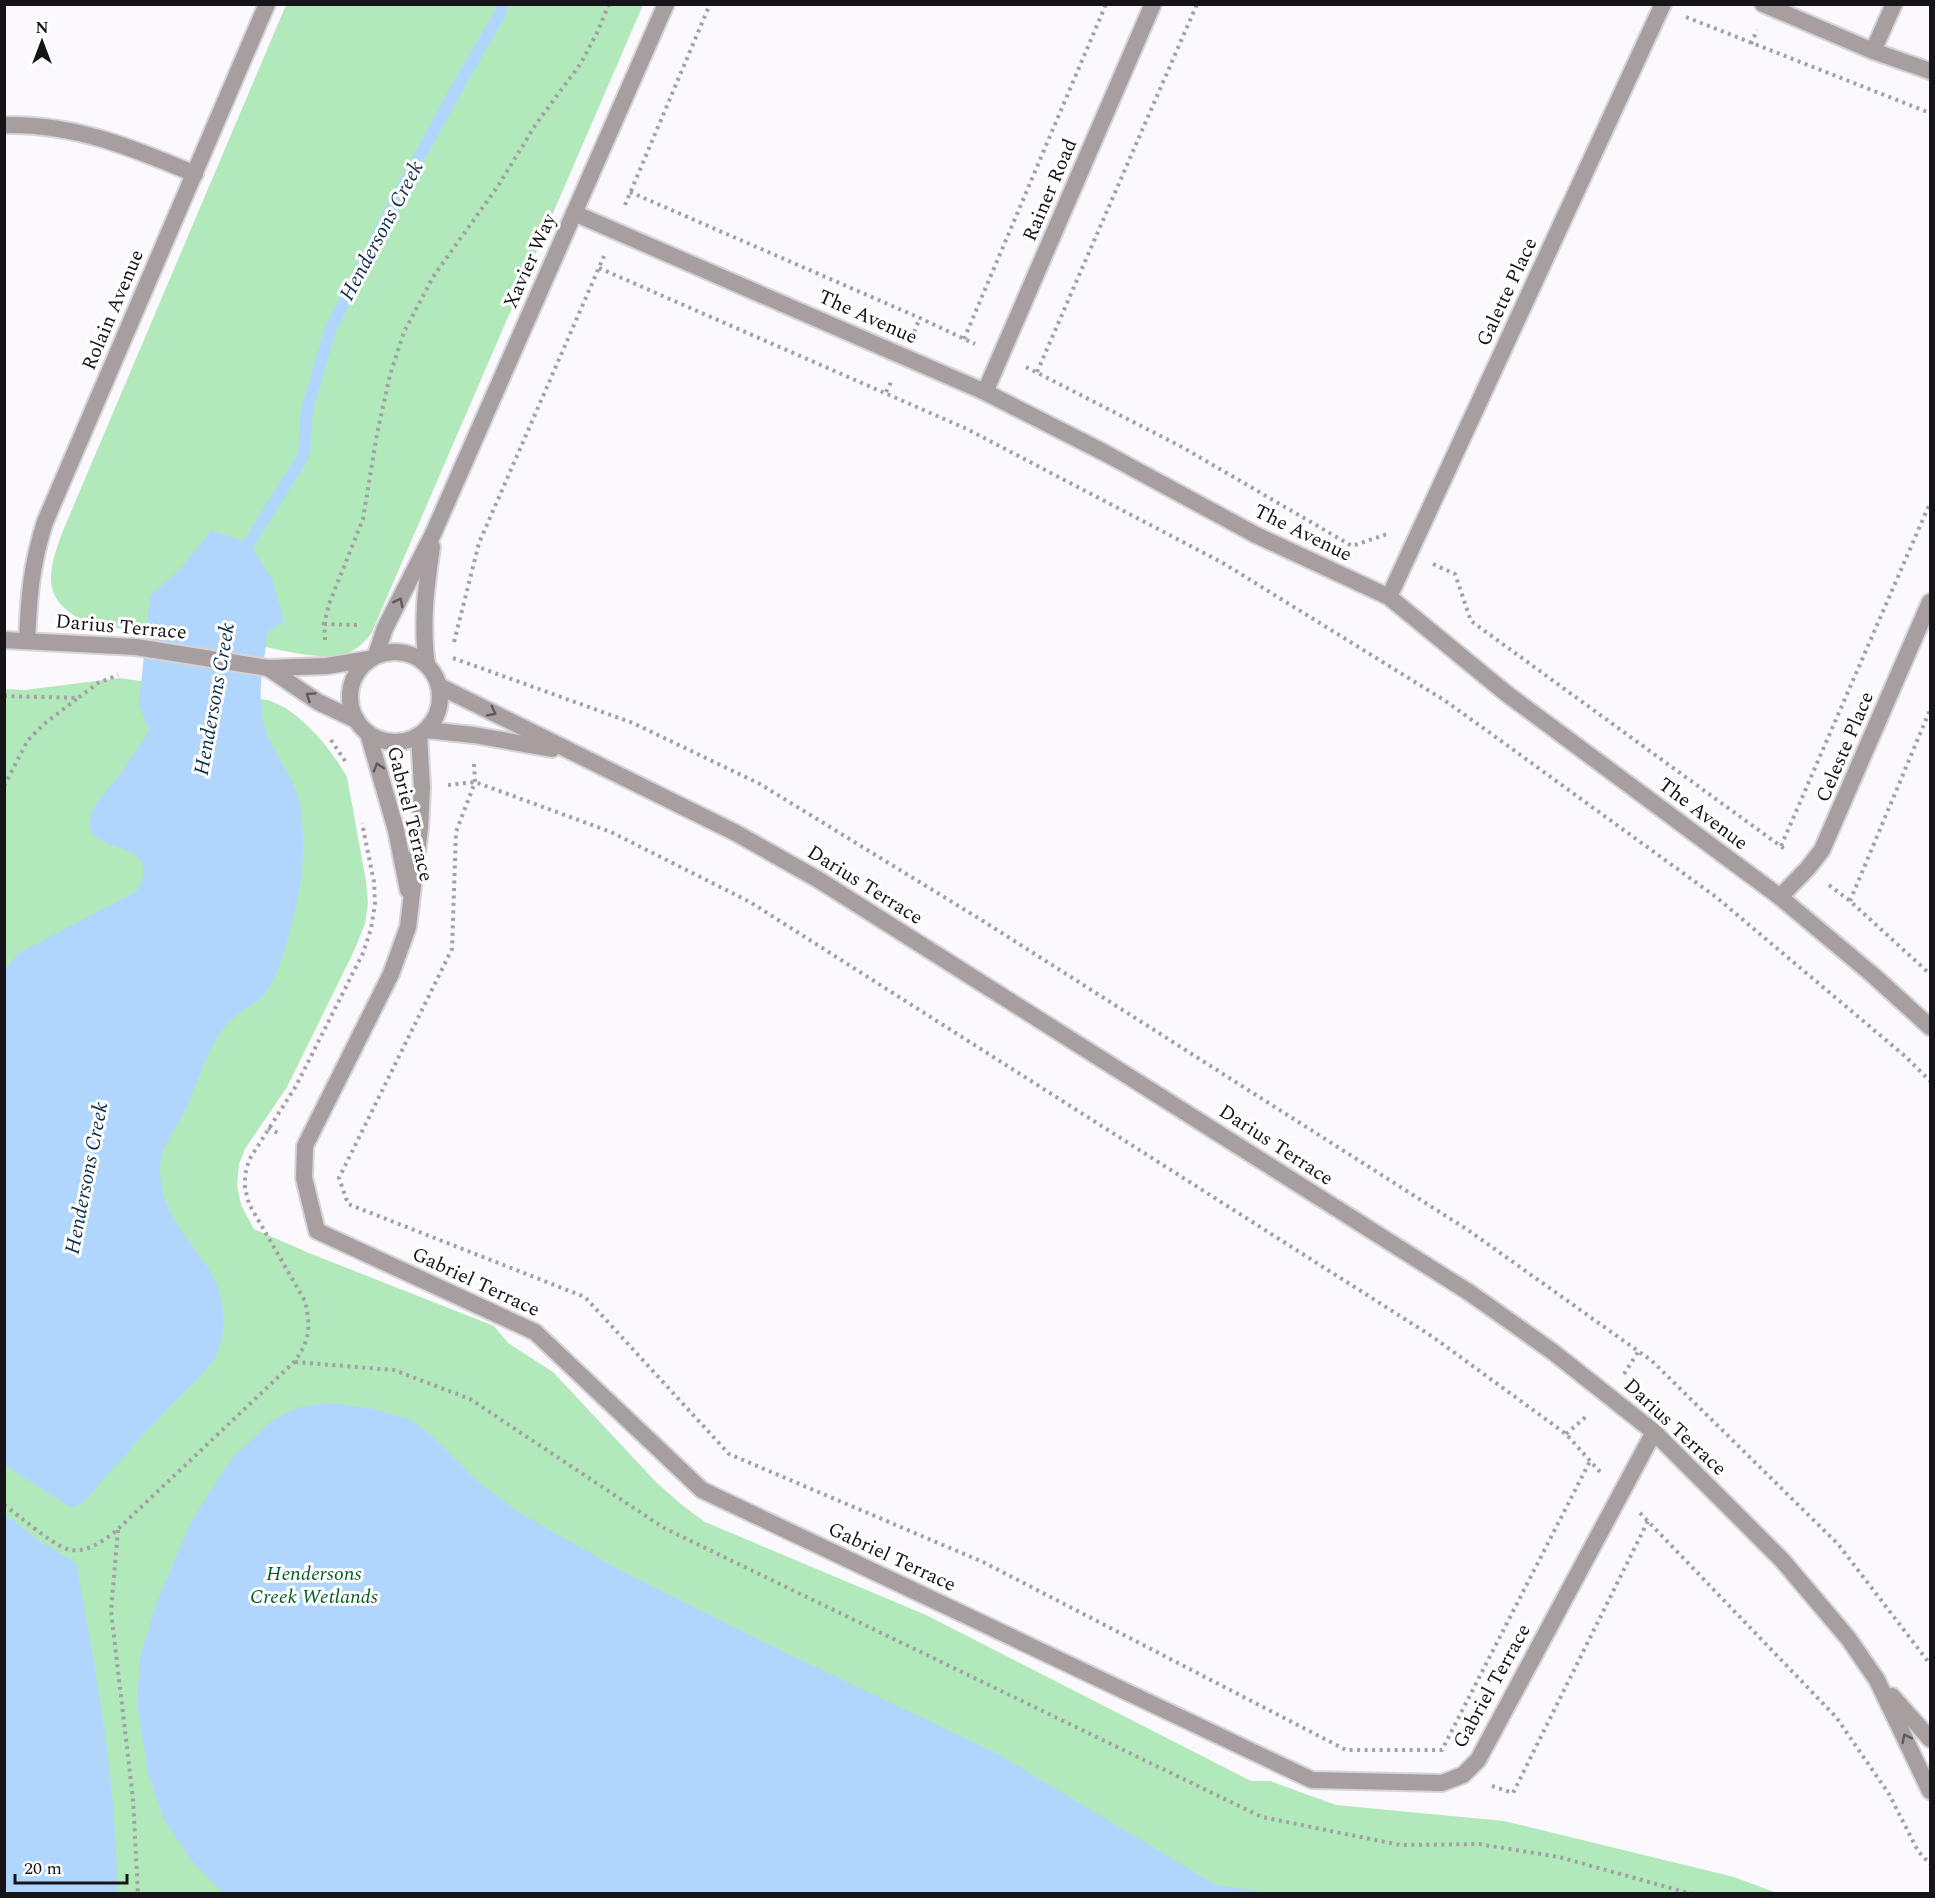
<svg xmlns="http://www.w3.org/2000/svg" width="1935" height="1898" viewBox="0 0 1935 1898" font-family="Spectral,serif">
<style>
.green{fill:#b1e9bb}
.water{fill:#b0d6fe}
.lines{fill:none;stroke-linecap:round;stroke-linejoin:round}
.stream{stroke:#b0d6fe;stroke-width:12}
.minor-casing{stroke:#d6d4d9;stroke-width:20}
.path{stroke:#a3a1a6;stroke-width:4;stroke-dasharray:3 4.5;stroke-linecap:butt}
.minor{stroke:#a79ea0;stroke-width:16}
.oneway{stroke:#5e595c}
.labels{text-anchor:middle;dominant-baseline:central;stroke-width:6;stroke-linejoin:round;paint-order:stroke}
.street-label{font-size:20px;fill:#161419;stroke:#fff}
.park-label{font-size:20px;font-style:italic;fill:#015d26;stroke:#fff}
.water-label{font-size:21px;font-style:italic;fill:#0c2e4d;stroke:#fff}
</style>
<rect width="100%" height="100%" fill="#fbf9fd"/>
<g class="green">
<path d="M286,5H643L371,634C362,645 352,654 337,656C308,659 267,646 237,642C187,635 135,633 86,622C41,600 47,575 62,533Z"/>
<path d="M120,678L268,700C275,703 283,706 290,711C312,727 333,752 347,777L366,881L368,904L365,924L354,951L287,1087L245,1149L239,1164L237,1185L241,1205L254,1229L309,1253L494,1326L508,1343L553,1372L656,1482L682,1505L705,1522L926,1615L1251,1781H1270L1336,1805L1504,1821L1734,1877L1777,1893L5,1894V689L25,690Z"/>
</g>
<g class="water">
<path d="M211,530L249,543L272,579L284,621L268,632C264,662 257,691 263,721C268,745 286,765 295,788C307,817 304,871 297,901C292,925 281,971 267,991C257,1005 241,1010 229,1022C210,1040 196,1089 183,1115C175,1129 164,1143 161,1159C156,1192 173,1220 192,1245C198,1255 206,1264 212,1274C225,1298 228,1331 216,1356C211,1368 174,1402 163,1414C135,1443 109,1473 83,1503L71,1508L5,1465L4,971L17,954L137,891C167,835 85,858 90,820C92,803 111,787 120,774C130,760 140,745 149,731L139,704L150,596L181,568Z"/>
<polygon points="328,1403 370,1408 411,1420 433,1437 478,1482 520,1513 618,1569 772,1646 998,1754 1216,1885 1271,1893 223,1893 191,1860 163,1818 148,1773 137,1704 140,1657 157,1601 191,1522 231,1459 271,1421 297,1408"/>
<path d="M4,1513L41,1542L76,1563C96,1672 117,1782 117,1893H5Z"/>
</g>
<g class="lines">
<polyline class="stream" points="244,557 249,543 304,455 307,409 331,328 398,196 462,79 500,14 502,4"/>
<g class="minor-casing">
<g id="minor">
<polyline points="1763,4 1873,51 1930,71"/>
<polyline points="1873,51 1894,4"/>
<path d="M4,125C73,123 133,148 195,174"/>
<polyline points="574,213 985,392 1103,452 1256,535 1389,597 1507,694 1780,897 1874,976 1930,1027"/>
<polyline points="985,392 1153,4"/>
<polyline points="1389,597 1663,4"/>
<polyline points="4,640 136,647 268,668 327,666 369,659"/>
<path d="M27,641C29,596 31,566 45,522L267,4"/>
<circle cx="395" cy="697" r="45"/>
<polyline points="376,655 385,628 433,534 666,4"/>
<path d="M427,665C421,624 426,587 432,547"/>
<polyline points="268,668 318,702 356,720"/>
<polyline points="439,686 736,833 819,880 1470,1293 1553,1352 1654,1432 1782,1560 1848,1638 1877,1680 1930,1791"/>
<polyline points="426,730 474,735 552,749"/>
<polyline points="368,733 396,830 408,890"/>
<polyline points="419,735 422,787 420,828 408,927 391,974 305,1146 304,1178 317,1231 535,1332 702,1490 1312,1780 1442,1783 1463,1775 1478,1760 1654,1432"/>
<polyline points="1780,897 1808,868 1822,850 1930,602"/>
<polyline points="1892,1696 1930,1739"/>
</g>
</g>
<g class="path">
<polyline points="1686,17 1930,113"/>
<polyline points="1751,44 1757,30"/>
<polyline points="630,192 920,318 975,344"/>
<polyline points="625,205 710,4"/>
<polyline points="599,268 967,429 1223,563 1444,700 1486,730 1716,897 1906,1057 1930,1081"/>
<polyline points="914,332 920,318"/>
<polyline points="964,339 1106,4"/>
<polyline points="1026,367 1182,447 1352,546 1387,534"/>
<polyline points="1037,372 1197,4"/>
<polyline points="886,392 892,380"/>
<polyline points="1433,564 1455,574 1471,621 1786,850"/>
<polyline points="324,624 357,625"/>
<polyline points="325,640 324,624 329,604 363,519 377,434 390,375 404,332 433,277 498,186 536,124 581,63 597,33 609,4"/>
<polyline points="454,642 479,543 604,256"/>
<polyline points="453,658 633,723 760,784 983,921 1468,1230 1652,1361 1838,1544 1930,1664"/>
<polyline points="4,696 78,698 98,683 118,675"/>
<polyline points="331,740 345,761"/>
<polyline points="474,764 475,782 456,832 452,949 339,1178 348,1204 585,1297 729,1454 983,1562 1346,1750 1442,1750 1590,1461"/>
<polyline points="448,785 475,782 611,832 750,902 1433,1337 1566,1434 1601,1473"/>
<polyline points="4,786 28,740 44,724 78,698"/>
<polyline points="1781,846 1930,503"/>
<polyline points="1829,885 1850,901 1930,974"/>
<polyline points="1850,901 1930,710"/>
<polyline points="268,1128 280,1134"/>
<polyline points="295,1362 394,1370 470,1399 664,1528 1262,1817 1400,1845 1479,1844 1559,1857 1692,1894"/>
<polyline points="1624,1374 1638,1352"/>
<polyline points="1566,1434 1588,1415"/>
<path d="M4,1505C20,1516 50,1543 67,1549C85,1555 105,1540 118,1529L294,1362C310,1341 311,1327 305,1301L249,1204L245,1188V1175L249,1160L296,1086L363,953L371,929L375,904L374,882L362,823"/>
<polyline points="1640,1513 1836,1717 1889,1794 1918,1851 1930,1864"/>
<polyline points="118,1530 111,1611 133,1799 138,1894"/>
<polyline points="1492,1786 1513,1793 1648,1521"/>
</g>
<use href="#minor" class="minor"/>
</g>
<defs><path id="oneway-chevron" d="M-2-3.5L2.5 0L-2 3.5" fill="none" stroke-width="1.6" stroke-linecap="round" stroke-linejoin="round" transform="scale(1.5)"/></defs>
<g class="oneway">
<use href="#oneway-chevron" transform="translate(399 602) rotate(-63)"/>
<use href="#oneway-chevron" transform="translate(310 696) rotate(-146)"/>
<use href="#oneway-chevron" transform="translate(492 712) rotate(27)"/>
<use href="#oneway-chevron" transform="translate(378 767) rotate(-107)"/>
<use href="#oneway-chevron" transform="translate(1906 1738) rotate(-117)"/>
</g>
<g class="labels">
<g class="street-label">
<text transform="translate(1050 190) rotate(-67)">Rainer Road</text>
<text transform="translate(530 261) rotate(-66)">Xavier Way</text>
<text transform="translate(1507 292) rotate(-65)">Galette Place</text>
<text transform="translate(113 310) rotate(-67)">Rolain Avenue</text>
<text transform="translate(868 317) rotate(24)">The Avenue</text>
<text transform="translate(1303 533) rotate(26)">The Avenue</text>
<text transform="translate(121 627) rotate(5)">Darius Terrace</text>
<text transform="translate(1845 747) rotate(-67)">Celeste Place</text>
<text transform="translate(410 814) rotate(76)">Gabriel Terrace</text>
<text transform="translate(1703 814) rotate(37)">The Avenue</text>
<text transform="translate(865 885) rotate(32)">Darius Terrace</text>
<text transform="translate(1276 1145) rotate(33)">Darius Terrace</text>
<text transform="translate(476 1282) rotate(25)">Gabriel Terrace</text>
<text transform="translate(1675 1427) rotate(43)">Darius Terrace</text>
<text transform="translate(892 1557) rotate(25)">Gabriel Terrace</text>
<text transform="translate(1492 1686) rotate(-61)">Gabriel Terrace</text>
</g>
<g class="park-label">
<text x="314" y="1574">Hendersons<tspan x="314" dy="23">Creek Wetlands</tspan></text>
</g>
<g class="water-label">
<text transform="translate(382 231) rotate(-62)">Hendersons Creek</text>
<text transform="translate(215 699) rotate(-80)">Hendersons Creek</text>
<text transform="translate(87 1178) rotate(-79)">Hendersons Creek</text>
</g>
</g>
<rect width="1935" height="1898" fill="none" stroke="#161419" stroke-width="12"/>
<g transform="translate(42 42)" stroke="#ffffff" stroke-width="4.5" paint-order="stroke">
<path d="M0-4.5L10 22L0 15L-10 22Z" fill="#161419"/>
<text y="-9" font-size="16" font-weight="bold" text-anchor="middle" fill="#161419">N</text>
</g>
<path d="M15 1874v9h112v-9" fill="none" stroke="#161419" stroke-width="3"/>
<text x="24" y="1874" font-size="18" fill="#161419" stroke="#ffffff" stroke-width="4.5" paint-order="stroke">20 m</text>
</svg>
